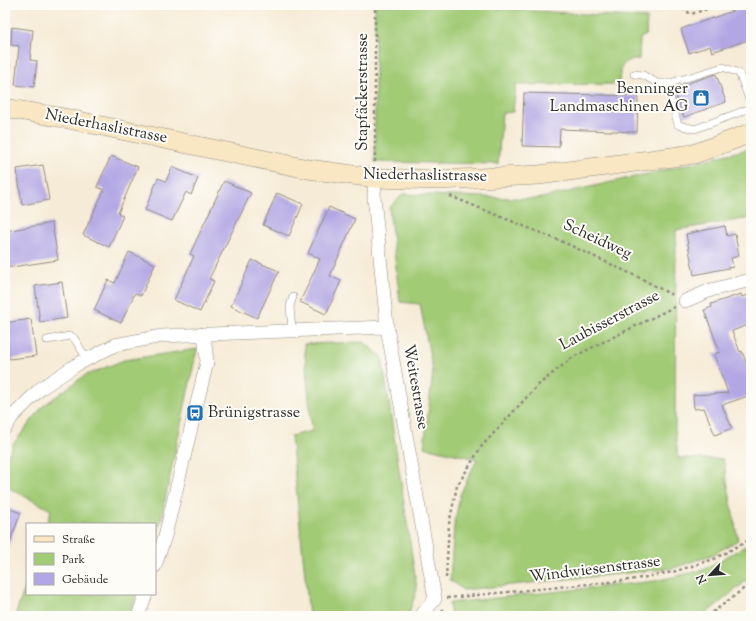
<svg xmlns="http://www.w3.org/2000/svg" width="756" height="621" viewBox="0 0 756 621" font-family="'Sorts Mill Goudy',serif">
<style>
.green{fill:#a2cb76;stroke:#667b50}
.building{fill:#b2a7e4}
.lines{fill:none;stroke-linecap:round;stroke-linejoin:round}
.lane-casing{stroke:#908b80;stroke-width:8}
.street-casing{stroke:#908b80;stroke-width:14}
.secondary-casing{stroke:#908b80;stroke-width:20}
.path{stroke:#908b80;stroke-width:2.5;stroke-dasharray:3 3;stroke-linecap:butt}
.lane{stroke:#fff;stroke-width:7}
.street{stroke:#fff;stroke-width:13}
.secondary{stroke:#f9e7c3;stroke-width:19}
.labels{text-anchor:middle;dominant-baseline:central;stroke-width:4;stroke-linejoin:round;paint-order:stroke}
.poi-label{font-size:16px;fill:#2b2b2b;stroke:#fdfcf7;text-anchor:end}
.street-label{font-size:16px;fill:#2b2b2b;stroke:#fdfcf7}
</style>
<rect width="100%" height="100%" fill="#fdfcf7"/>
<filter id="ink" filterUnits="userSpaceOnUse"><feTurbulence type="fractalNoise" baseFrequency=".025" numOctaves="2"/><feDisplacementMap in="SourceGraphic" scale="8" xChannelSelector="R" yChannelSelector="G"/><feConvolveMatrix kernelMatrix="1 2 1 2 8 2 1 2 1" color-interpolation-filters="sRGB"/></filter>
<filter id="wash" filterUnits="userSpaceOnUse"><feTurbulence type="fractalNoise" baseFrequency=".012" numOctaves="4" result="noise"/><feDisplacementMap in="SourceGraphic" scale="16" xChannelSelector="R" yChannelSelector="G"/><feGaussianBlur stdDeviation="0.9" result="paint"/><feColorMatrix in="noise" values="0 0 0 0 0 0 0 0 0 0 0 0 0 0 0 0 0 1.4 0 .05"/><feComposite in="paint" operator="in"/></filter>
<g filter="url(#wash)">
<rect width="100%" height="100%" fill="#f6ebd6"/>
<g class="green">
<path d="M375,5H441L647,18L646,35L640,38L639,59C621,60 620,67 619,84L516,85L513,112L502,113L498,164L375,162Z"/>
<polygon points="748,149 751,163 751,218 676,230 675,429 678,458 723,459 738,540 714,554 674,568 463,590 450,580 454,526 460,495 477,459 424,447 433,372 420,304 400,302 389,208 403,194 537,199 656,172"/>
<polygon points="364,342 382,357 417,589 408,616 309,616 291,436 312,431 304,344"/>
<polygon points="197,349 158,533 155,541 155,524 47,524 51,510 5,486 5,461 14,443 43,406 84,376 124,360"/>
<polygon points="751,543 751,577 703,616 451,616 449,603 655,581 703,570"/>
<polygon points="27,582 27,594 137,594 129,616 15,616"/>
</g>
<g id="blocks">
<g class="building">
<polygon points="744,7 746,13 751,11 751,39 712,52 710,46 689,53 681,29"/>
<polygon points="12,27 33,30 30,60 37,61 34,87 15,85 19,46 11,45"/>
<polygon points="716,74 726,102 684,117 673,88"/>
<polygon points="524,93 638,96 637,132 560,129 559,147 522,146"/>
<polygon points="111,156 138,167 118,213 123,216 109,247 83,235 104,190 97,187"/>
<polygon points="43,165 49,200 22,205 17,169"/>
<polygon points="172,167 198,178 191,195 186,192 172,221 145,210 158,178 166,181"/>
<polygon points="224,181 251,193 209,279 214,281 200,312 174,300 194,256 190,254"/>
<polygon points="277,193 303,204 289,236 263,225"/>
<polygon points="329,207 355,219 330,276 341,281 326,314 300,302 320,259 308,253"/>
<polygon points="52,223 58,260 5,268 5,231"/>
<polygon points="725,226 727,236 735,234 739,256 731,258 733,267 694,275 686,234"/>
<polygon points="129,252 155,264 141,296 135,293 121,323 94,310 108,280 115,283"/>
<polygon points="252,260 279,271 257,318 231,306"/>
<polygon points="62,282 67,318 40,322 35,286"/>
<polygon points="741,294 742,297 751,294 751,324 732,331 740,352 742,351 751,376 751,395 722,405 732,428 715,435 704,408 694,409 693,395 728,393 714,354 720,352 704,310 712,307 711,304"/>
<polygon points="31,319 36,356 9,359 5,323"/>
<polygon points="5,507 21,513 6,551 5,551"/>
</g>
</g>
</g>
<g filter="url(#ink)">
<use href="#blocks" fill-opacity="0" stroke="#908b80" stroke-width="1"/>
<g class="lines">
<g class="lane-casing">
<g id="lane">
<polyline points="5,9 5,20"/>
<polyline points="634,74 643,75 657,83 670,83 723,67 739,73 751,104"/>
<polyline points="666,83 678,125 695,129 751,108"/>
<polyline points="292,330 290,306 293,297"/>
<polyline points="47,340 70,336 74,338 87,359"/>
</g>
</g>
<g class="street-casing">
<g id="street">
<polyline points="375,178 374,197 387,327 435,599 421,616"/>
<polyline points="685,301 711,290 751,280"/>
<polyline points="5,428 12,417 40,389 76,365 115,345 162,336 387,327"/>
<polyline points="155,566 165,536 207,362 204,334"/>
<polyline points="138,616 146,594"/>
</g>
</g>
<g class="secondary-casing">
<polyline id="secondary" points="5,108 64,118 308,169 375,178 438,180 539,175 694,154 751,133"/>
</g>
<g class="path">
<polyline points="677,5 691,14 720,5"/>
<polyline points="375,162 375,5"/>
<polyline points="450,196 563,242 638,277 674,296"/>
<polyline points="446,578 449,524 457,486 481,447 537,386 573,357 674,307"/>
<polyline points="447,598 630,580 673,572 714,559 751,539"/>
<polyline points="442,609 447,616"/>
<polyline points="708,616 751,583"/>
</g>
<use href="#lane" class="lane"/>
<use href="#street" class="street"/>
<use href="#secondary" class="secondary"/>
</g>
</g>
<defs>
<g id="shop-square" transform="scale(0.9)"><rect x="-9" y="-9" width="18" height="18" rx="4" fill="#1f6fb2" stroke="#fdfcf7"/><path d="M-5-2.5h2.3a2.7 3.5 0 0 1 5.4 0H5L5.5 6h-11ZM-1.5-2.5h3a1.5 2.3 0 0 0-3 0Z" fill="#fff"/></g>
<g id="bus-square" transform="scale(0.9)"><rect x="-9" y="-9" width="18" height="18" rx="4" fill="#1f6fb2" stroke="#fdfcf7"/><path d="M-5-6H5V4H4V6H2V4H-2V6H-4V4H-5ZM-3.5-4V0h7V-4ZM-3.5 1.2v1.5H-2V1.2ZM2 1.2v1.5H3.5V1.2Z" fill="#fff"/></g>
</defs>
<g fill-rule="evenodd">
<use href="#shop-square" x="701" y="98"/>
<use href="#bus-square" x="195" y="413"/>
</g>
<g class="labels">
<g class="poi-label">
<text x="688" y="89">Benninger<tspan x="688" dy="18">Landmaschinen AG</tspan></text>
<text x="208" y="413" text-anchor="start">Brünigstrasse</text>
</g>
<g class="street-label">
<text transform="translate(363 92) rotate(-90)">Stapfäckerstrasse</text>
<text transform="translate(106 127) rotate(11)">Niederhaslistrasse</text>
<text transform="translate(425 176) rotate(1)">Niederhaslistrasse</text>
<text transform="translate(597 240) rotate(25)">Scheidweg</text>
<text transform="translate(610 321) rotate(-28)">Laubisserstrasse</text>
<text transform="translate(415 387) rotate(80)">Weitestrasse</text>
<text transform="translate(595 570) rotate(-7)">Windwiesenstrasse</text>
</g>
</g>
<rect width="756" height="621" fill="none" stroke="#fdfcf7" stroke-width="20"/>
<rect x="26" y="523" width="130" height="72" fill="#fdfcf7" stroke="#a9a8a5"/>
<rect x="34" y="536" width="20" height="6" fill="#f9e7c3" stroke="#a9a8a5"/>
<text x="62" y="543" font-size="12" fill="#2b2b2b">Straße</text>
<rect x="34" y="553" width="20" height="12" fill="#a2cb76" stroke="#a9a8a5"/>
<text x="62" y="563" font-size="12" fill="#2b2b2b">Park</text>
<rect x="34" y="573" width="20" height="12" fill="#b2a7e4" stroke="#a9a8a5"/>
<text x="62" y="583" font-size="12" fill="#2b2b2b">Gebäude</text>
<g transform="translate(710 575) rotate(244)" stroke="#fdfcf7" stroke-width="3" paint-order="stroke">
<path d="M0-3L7 15L0 10L-7 15Z" fill="#2b2b2b"/>
<text y="-6" font-size="11" font-weight="bold" text-anchor="middle" fill="#2b2b2b">N</text>
</g>
</svg>
